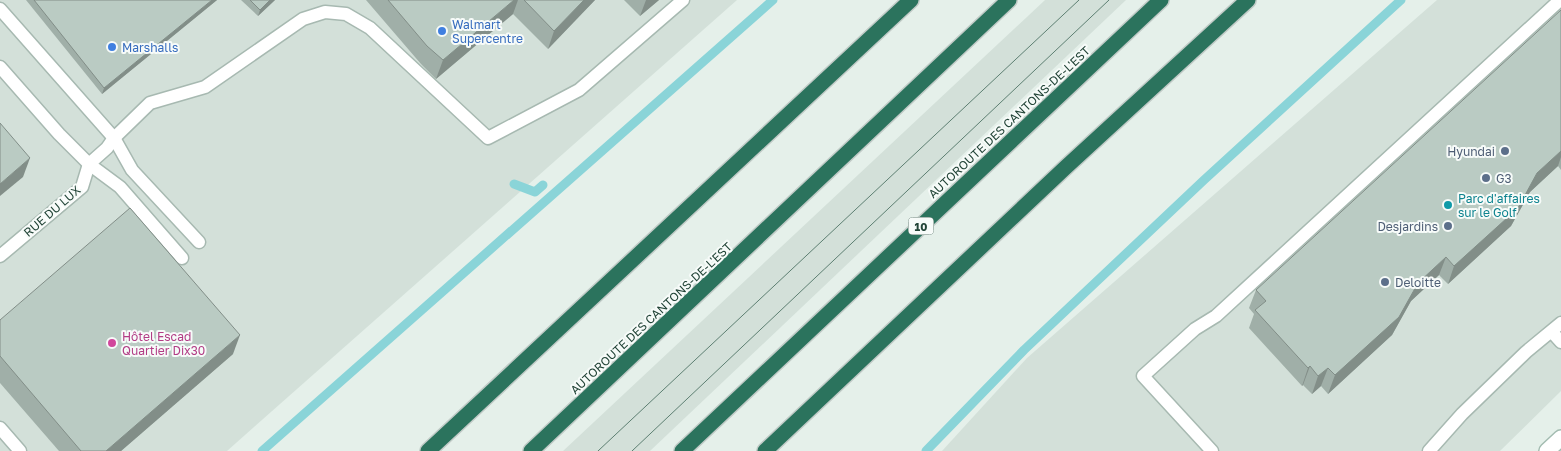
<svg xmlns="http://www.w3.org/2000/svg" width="1561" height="451" font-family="'Golos Text',sans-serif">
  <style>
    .built { fill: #d3e0d9 }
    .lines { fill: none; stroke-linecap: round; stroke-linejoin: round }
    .stream { stroke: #8ad4d8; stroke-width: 9 }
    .service-casing { stroke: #a7b9b1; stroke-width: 15 }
    .secondary-casing { stroke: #a3bcb1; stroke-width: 18 }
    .motorway-casing { stroke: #c1cbc7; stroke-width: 18 }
    .service { stroke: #fff; stroke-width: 12 }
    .secondary { stroke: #fff; stroke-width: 15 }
    .motorway { stroke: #2b735d; stroke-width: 15 }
    .tram { stroke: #5d7f72; stroke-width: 1 }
    .wall { fill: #a0afa8 }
    .shaded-wall { fill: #828e88 }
    .building { fill: #bacbc3; stroke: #828e88 }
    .shop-dot { fill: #3f7fe0; stroke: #f7fbf9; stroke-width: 2 }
    .service-dot { fill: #5c6f8a; stroke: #f7fbf9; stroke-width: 2 }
    .culture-dot { fill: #0f9aa8; stroke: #f7fbf9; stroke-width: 2 }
    .hotel-dot { fill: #d1479c; stroke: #f7fbf9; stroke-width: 2 }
    .labels { text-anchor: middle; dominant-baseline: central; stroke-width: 4; stroke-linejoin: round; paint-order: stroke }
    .shield { fill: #f7fbf9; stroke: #627b71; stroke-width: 1 }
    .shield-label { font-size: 11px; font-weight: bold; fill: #224437 }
    .shop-label { font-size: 12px; fill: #366cbe; stroke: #f7fbf9; text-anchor: start }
    .street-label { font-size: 12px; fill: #224437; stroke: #f7fbf9 }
    .service-label { font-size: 12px; fill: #4e5e75; stroke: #f7fbf9; text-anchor: end }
    .culture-label { font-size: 12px; fill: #0d838f; stroke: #f7fbf9; text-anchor: start }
    .hotel-label { font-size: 12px; fill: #b23c85; stroke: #f7fbf9; text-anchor: start }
  </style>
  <rect width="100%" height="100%" fill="#e5f0ea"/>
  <g class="built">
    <path d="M0,0H737L227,451H0Z"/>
    <path d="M1045,0H1126L650,451H563Z"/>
    <path d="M1437,0H1561V391L1500,451H942L1027,358Z"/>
  </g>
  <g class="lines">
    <g class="stream">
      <path d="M514,184L535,192L543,185"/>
      <path d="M262,451L773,0"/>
      <path d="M926,451L1024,350L1204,180L1401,0"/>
    </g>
    <defs>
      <g id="service">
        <path d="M0,9L114,138L132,170L199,242"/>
        <path d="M0,67L59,134L89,164L120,187L182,258"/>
        <path d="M0,256L82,187L89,164L107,148L114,138L150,103L205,87L303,19L325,12L346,14L370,28L488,138L579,90L683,0"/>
        <path d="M1552,332L1561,342"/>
        <path d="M0,428L20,451"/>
        <path d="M1212,451L1143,376L1195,329L1216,316L1560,0"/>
        <path d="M1429,451L1462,414L1526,352L1561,323"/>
      </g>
      <path id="secondary" d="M1547,451L1561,438"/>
      <g id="motorway">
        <path d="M428,451L911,0"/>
        <path d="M531,451L1009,0"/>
        <path d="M682,451L1161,0"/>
        <path d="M765,451L1066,167L1248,0"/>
      </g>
    </defs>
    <use href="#service" class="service-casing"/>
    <use href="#secondary" class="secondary-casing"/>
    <use href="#motorway" class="motorway-casing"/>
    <use href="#service" class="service"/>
    <use href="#secondary" class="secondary"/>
    <use href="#motorway" class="motorway"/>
    <g class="tram">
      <path d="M598,451L1079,0"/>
      <path d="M632,451L1109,0"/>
    </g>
  </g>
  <g class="wall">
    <path d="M26,0H217L102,94Z"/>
    <path d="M241,0H275L258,16Z"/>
    <path d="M366,0H595L548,49L513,14L436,79L421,64Z"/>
    <path d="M624,0H659L640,16Z"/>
    <path d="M1561,10V170L1558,166L1530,192L1511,226L1448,284L1439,275L1411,301L1392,335L1328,394L1321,386L1312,394L1303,385L1302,386L1249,328L1254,314L1249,308L1256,290Z"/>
    <path d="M0,320L233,354L121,451H59L0,383Z"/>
  </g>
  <g class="shaded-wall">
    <path d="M212,0H217L102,94L104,88Z"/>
    <path d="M270,0H275L258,16L260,10Z"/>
    <path d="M514,0H518L513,14L436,79L443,60Z"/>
    <path d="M584,0H595L548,49L554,31Z"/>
    <path d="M646,0H659L640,16Z"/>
    <path d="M1561,151V157L1558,166L1530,192L1511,226L1448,284L1454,266L1537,173Z"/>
    <path d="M30,158L23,177L0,196V184Z"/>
    <path d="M1446,257L1439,275L1411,301L1392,335L1328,394L1335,375L1418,283Z"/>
    <path d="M240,335L233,354L121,451H106Z"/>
    <path d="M1310,366L1303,385L1302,386L1308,368Z"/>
    <path d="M1328,368L1321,386L1312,394L1318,376Z"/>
  </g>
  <g class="building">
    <path d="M34,0H212L104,88Z"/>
    <path d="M250,0H270L260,10Z"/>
    <path d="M388,0H514L443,60L427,46Z"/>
    <path d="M524,0H584L554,31Z"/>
    <path d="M1561,10V151L1537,173L1518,208L1454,266L1446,257L1418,283L1399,317L1335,375L1328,368L1318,376L1310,366L1308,368L1255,310L1266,301L1256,290Z"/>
    <path d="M0,123L30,158L0,184Z"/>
    <path d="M130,208L240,335L106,451H81L0,356V320Z"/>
  </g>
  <g class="shop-dot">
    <circle cx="442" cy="31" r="5"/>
    <circle cx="112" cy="47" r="5"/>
  </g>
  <g class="service-dot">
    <circle cx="1505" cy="151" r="5"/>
    <circle cx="1486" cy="178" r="5"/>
    <circle cx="1448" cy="226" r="5"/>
    <circle cx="1385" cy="282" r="5"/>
  </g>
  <circle class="culture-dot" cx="1448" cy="205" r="5"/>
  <circle class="hotel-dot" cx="112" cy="343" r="5"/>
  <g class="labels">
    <rect class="shield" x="908.5" y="217.5" width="25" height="17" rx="4"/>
    <g class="shield-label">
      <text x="921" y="226">10</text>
    </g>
    <g class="shop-label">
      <text x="452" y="24">Walmart<tspan x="452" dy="14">Supercentre</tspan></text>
      <text x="122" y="47">Marshalls</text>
    </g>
    <g class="street-label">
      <text transform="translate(1009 122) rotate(-43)">AUTOROUTE DES CANTONS-DE-L'EST</text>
      <text transform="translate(52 211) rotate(-41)">RUE DU LUX</text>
      <text transform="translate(651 318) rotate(-43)">AUTOROUTE DES CANTONS-DE-L'EST</text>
    </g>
    <g class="service-label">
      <text x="1495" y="151">Hyundai</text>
      <text x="1496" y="178" text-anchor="start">G3</text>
      <text x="1438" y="226">Desjardins</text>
      <text x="1395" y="282" text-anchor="start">Deloitte</text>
    </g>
    <g class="culture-label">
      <text x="1458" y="198">Parc d'affaires<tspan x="1458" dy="14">sur le Golf</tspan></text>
    </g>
    <g class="hotel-label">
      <text x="122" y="336">Hôtel Escad<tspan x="122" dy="14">Quartier Dix30</tspan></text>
    </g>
  </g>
</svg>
